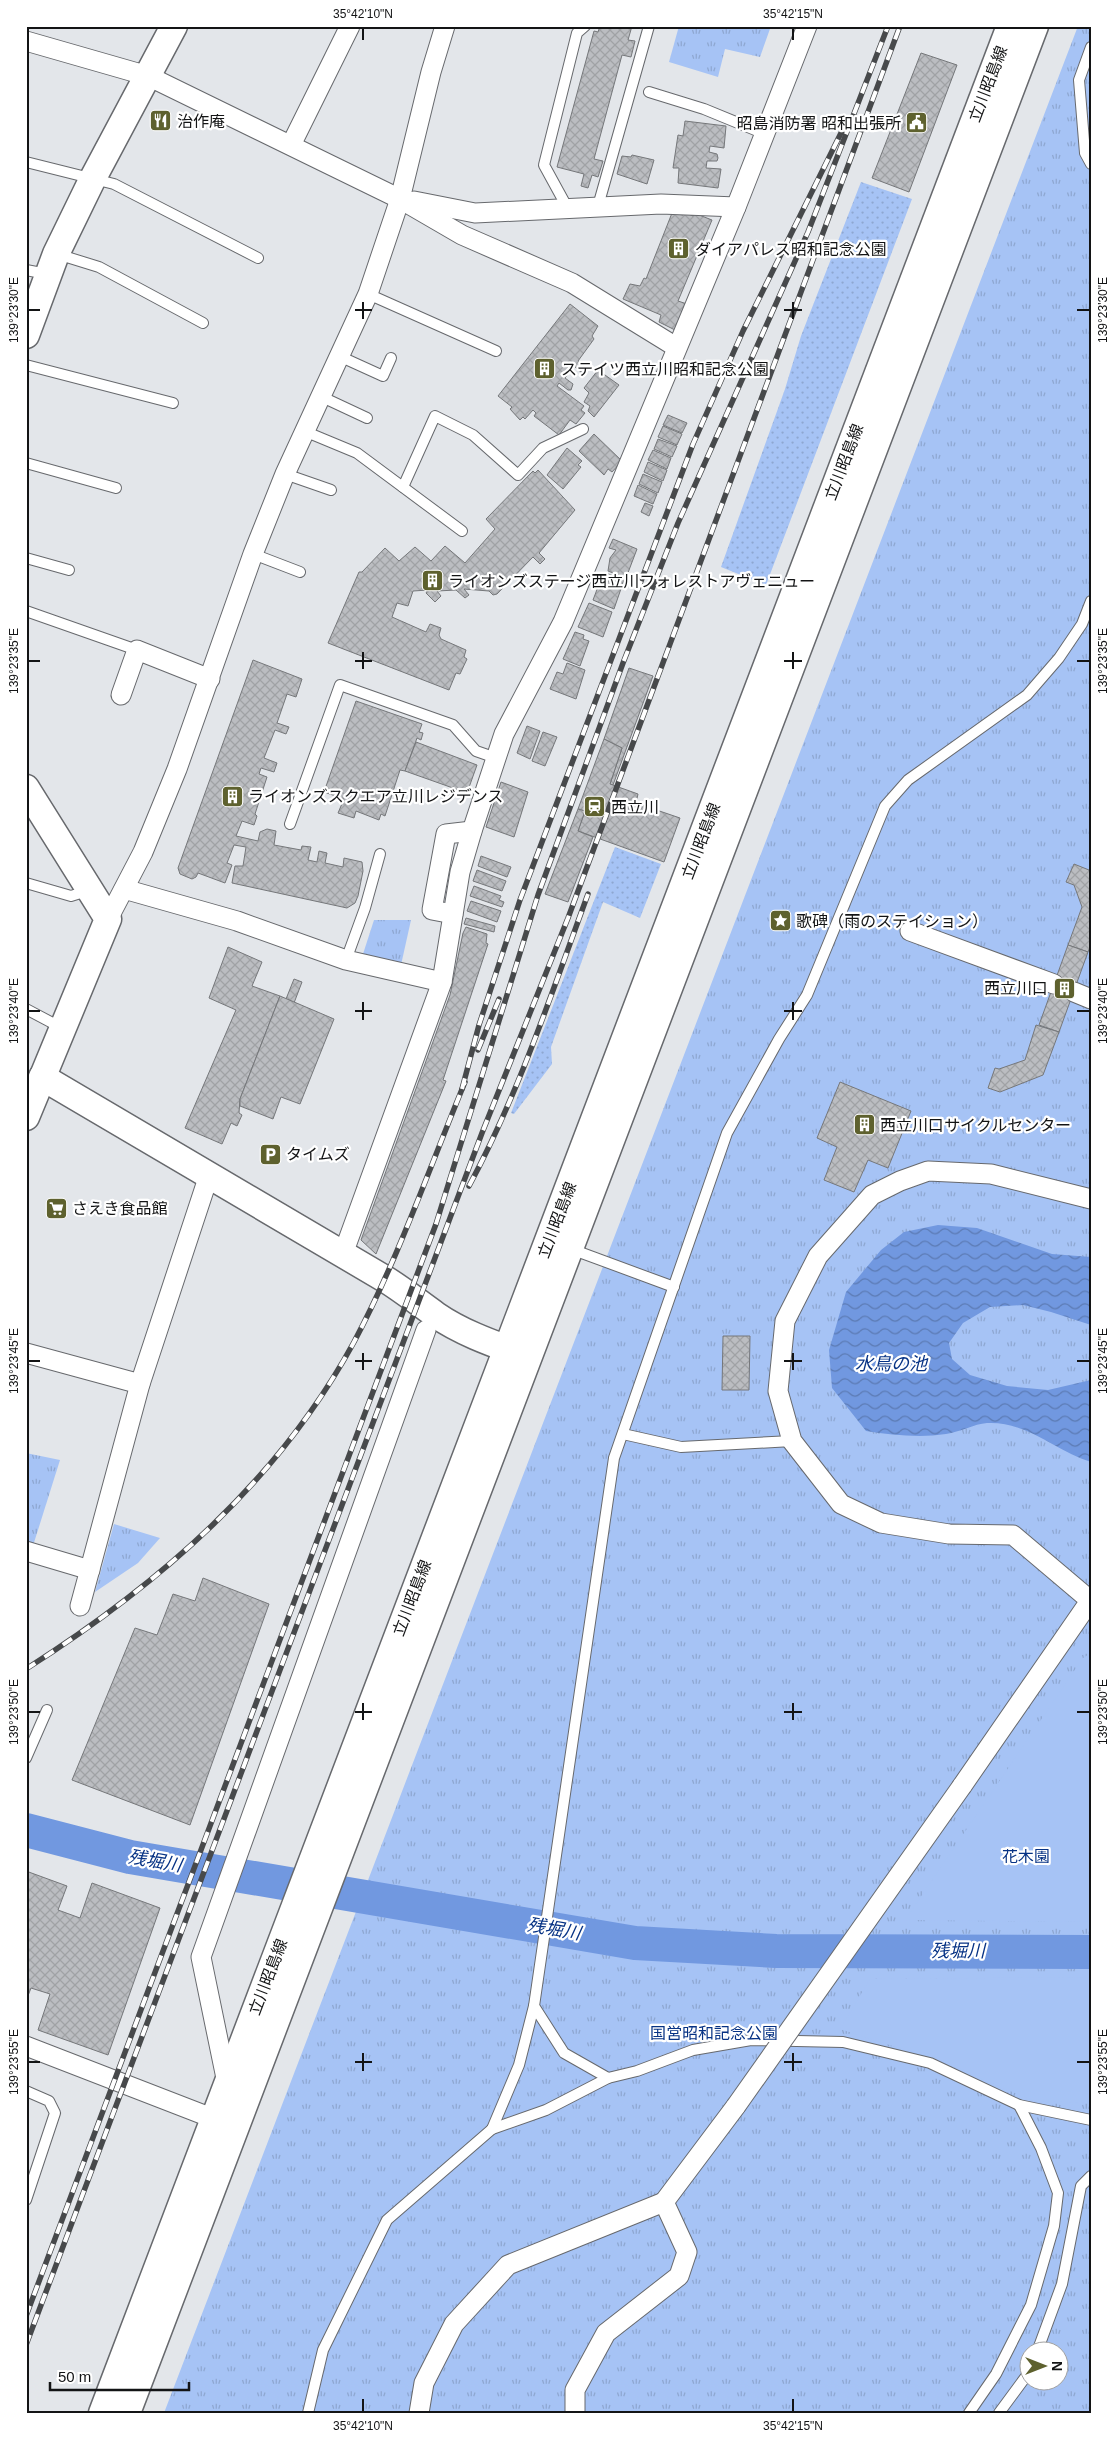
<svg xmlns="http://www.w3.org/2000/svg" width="1117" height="2439" font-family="Helvetica,'Noto Sans JP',sans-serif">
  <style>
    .grass { fill: url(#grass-dots) }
    .park { fill: url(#park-tufts); fill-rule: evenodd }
    .garden { fill: #a6c3f5 }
    .water { fill: url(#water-waves) }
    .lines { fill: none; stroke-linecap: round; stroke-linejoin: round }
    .river { stroke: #7198e0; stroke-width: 34 }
    .building { fill: url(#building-cross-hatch); stroke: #75777a }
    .lane-casing { stroke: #67696d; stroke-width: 12 }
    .street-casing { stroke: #67696d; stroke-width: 21 }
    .secondary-casing { stroke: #67696d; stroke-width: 29 }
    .lane { stroke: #fff; stroke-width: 10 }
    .street { stroke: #fff; stroke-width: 19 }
    .secondary { stroke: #fff; stroke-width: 26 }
    .rail-casing { stroke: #47494b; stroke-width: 5.5 }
    .rail { stroke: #fff; stroke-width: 4; stroke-dasharray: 11; stroke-linecap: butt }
    .street-bridge-casing { stroke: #67696d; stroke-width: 21; stroke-linecap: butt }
    .street-bridge { stroke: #fff; stroke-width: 19 }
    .ticks { fill: none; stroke: #131415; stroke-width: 2 }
    .labels { text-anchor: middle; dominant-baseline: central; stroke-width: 4.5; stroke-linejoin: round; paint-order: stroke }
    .street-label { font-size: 16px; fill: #131415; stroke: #fff }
    .poi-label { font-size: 16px; fill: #131415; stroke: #fff; text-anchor: start }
    .park-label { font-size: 16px; fill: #063284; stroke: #fff }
    .water-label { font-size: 18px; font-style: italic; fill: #073385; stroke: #fff }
    .neatline { fill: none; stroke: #131415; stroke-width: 2 }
    .ticks-label { font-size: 12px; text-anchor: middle; fill: #131415 }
  </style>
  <defs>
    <pattern id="grass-dots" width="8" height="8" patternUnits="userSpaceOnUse" patternTransform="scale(1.25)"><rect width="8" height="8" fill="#a6c3f5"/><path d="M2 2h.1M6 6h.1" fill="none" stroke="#8ea7d1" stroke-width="1.8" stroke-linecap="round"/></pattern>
    <pattern id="park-tufts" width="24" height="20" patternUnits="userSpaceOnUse" patternTransform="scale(1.25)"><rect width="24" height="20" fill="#a6c3f5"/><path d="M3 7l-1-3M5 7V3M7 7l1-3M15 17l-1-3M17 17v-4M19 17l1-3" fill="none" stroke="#8ea7d1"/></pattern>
    <pattern id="water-waves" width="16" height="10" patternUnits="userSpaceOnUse" patternTransform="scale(1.25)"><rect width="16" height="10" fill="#7198e0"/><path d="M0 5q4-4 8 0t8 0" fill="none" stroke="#5c7bb4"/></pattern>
    <pattern id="building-cross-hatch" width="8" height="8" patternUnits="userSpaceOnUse" patternTransform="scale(1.25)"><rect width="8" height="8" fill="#bbbdc1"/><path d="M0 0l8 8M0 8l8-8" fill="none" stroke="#a0a2a5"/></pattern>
  </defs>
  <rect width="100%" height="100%" fill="#e3e6ea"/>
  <g class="grass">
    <path d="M861,182L912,199L766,585L721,567L785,389L801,336Z"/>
    <path d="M615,847L661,864L640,918L603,902L551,1047L552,1064L514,1114L511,1113Z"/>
  </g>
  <g class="park">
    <path d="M679,26H771L760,57L725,49L718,77L669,62Z"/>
    <path d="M1078,26H1091V2413H164ZM1030,2352H1060V2382H1030Z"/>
    <path d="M374,920H411L401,965L363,954Z"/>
    <path d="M26,1453L60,1460L32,1549L26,1547Z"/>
    <path d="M114,1524L160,1538L138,1563L95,1592Z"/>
  </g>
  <g class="garden">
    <path d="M1091,1653V1922L905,1920L1083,1658Z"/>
    <path d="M1091,1977V2103L1034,2101L939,2061L840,2029L870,1979Z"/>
  </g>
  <path class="water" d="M938,1225L977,1228L1052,1254L1091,1257V1325L1051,1312L1023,1305L990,1307L963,1323L949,1343L952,1359L970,1375L1007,1386L1048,1390L1091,1380V1462C1055,1451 1027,1421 987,1423C974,1424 960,1432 946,1434C920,1438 892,1435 866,1431L832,1388L829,1350L846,1292L881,1250L904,1232Z"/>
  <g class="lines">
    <path class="river" d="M26,1830L130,1857L635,1943L776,1951L1091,1952"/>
  </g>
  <g class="building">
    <path d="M600,26H632L628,40L635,41L631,57L622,55L594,159L603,161L598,177L592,175L588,188L581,186L584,174L557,167L594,31L598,32Z"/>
    <path d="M921,53L957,65L909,192L872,178Z"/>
    <path d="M685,121L726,126L724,148L710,146L709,152L717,154L718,158L717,161H707L706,168L721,169L718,188L678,183L679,168H673L678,135L683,136Z"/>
    <path d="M632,155L654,160L647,184L617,174L622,156L631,157Z"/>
    <path d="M684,212L693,216L694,213L712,220L678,301L690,305L679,332L659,322L661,315L623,299L630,284L640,286L644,278L646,279L672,213L683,215Z"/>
    <path d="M570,304L598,326L592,336L594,339L578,361L586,367L585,372L582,373L574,366L565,378L573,384L571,390H568L559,383L557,386L584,406L581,410L585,413L576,424L570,420L559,435L534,416L536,413L533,410L525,419L523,417L520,420L510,409L512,407L498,396Z"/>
    <path d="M598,370L619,385L594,417L588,411L590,406L584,402L589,393L584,388Z"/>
    <path d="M668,415L687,423L682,433L663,425Z"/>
    <path d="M663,426L682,434L677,445L658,437Z"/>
    <path d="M594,434L622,461L612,472L608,469L604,475L579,451Z"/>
    <path d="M658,439L677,446L672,457L654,449Z"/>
    <path d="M567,448L582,461L578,465L581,467L563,489L547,475Z"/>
    <path d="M653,450L671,458L667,469L648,460Z"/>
    <path d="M648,462L667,470L663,481L644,472Z"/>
    <path d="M538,470L575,510L539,553L545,559L540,564L533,557L497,594L493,595L489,591L464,589L469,595L465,598L456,590L437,591L441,596L435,602L426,593L428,590L413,591L408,606L397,603L392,617L426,632L430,624L441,628L439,635L441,639L466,650L464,657L467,659L460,674L456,673L449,690L328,643L359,572H362L385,548L399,561L415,547L431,561L445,546L465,563L495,529L486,519L533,471L535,473Z"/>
    <path d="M643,474L662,482L658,493L639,484Z"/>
    <path d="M638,485L657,494L653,504L634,496Z"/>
    <path d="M645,503L653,506L649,516L641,512Z"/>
    <path d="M613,539L637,549L626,578L608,571L610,558L616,550L609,548Z"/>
    <path d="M606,573L624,580L614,609L593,600L601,579L603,580Z"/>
    <path d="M589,603L612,612L603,637L578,627Z"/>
    <path d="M575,632L584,635L583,639L589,641L580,666L563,659Z"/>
    <path d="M253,660L302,679L296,697L287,694L277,723L289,727L286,734L275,730L264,758L277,763L274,772L261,768L259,774L267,777L255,814L257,816L254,825L242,821L236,836L258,841L260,832L267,829L276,831L274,845L301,850L302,846L311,847L308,860L317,862L319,851L327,853L325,863L343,867L344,858L362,862L363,871L358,896L355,903L347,908L232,883L235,866H243L246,847L234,845L227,863L232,865L225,883L198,873L196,877L192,879L180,874L178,868Z"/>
    <path d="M567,663L585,670L576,699L550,689L557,672L563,674Z"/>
    <path d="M629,668L653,676L613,785L610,784L622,748L604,739Z"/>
    <path d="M356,701L422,724L419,732L423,733L421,740L417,738L405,771L400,770L385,816L381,814L379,820L356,811L354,818L338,813L344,799L324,792Z"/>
    <path d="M527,726L540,731L530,759L517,753Z"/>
    <path d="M543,732L557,737L545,766L532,761Z"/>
    <path d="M604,739L622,748L610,784L638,794L636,803L680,818L664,862L578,831L585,811L578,809Z"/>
    <path d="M416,742L477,765L467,793L405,771Z"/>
    <path d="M501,782L528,792L514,837L486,827Z"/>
    <path d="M578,809L585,811L578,831L593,837L568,902L545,894Z"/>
    <path d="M481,856L511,867L507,877L478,866Z"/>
    <path d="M1074,864L1089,870L1091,875V945L1088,952L1068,945L1082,907L1074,885L1066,882Z"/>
    <path d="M477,870L506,881L502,891L473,881Z"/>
    <path d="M474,886L501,896L499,900L504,902L502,907L470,896Z"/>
    <path d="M471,901L501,911L497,922L467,911Z"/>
    <path d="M466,918L495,926L494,932L464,924Z"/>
    <path d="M466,927L487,934L486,943L488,944L443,1080L446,1081L376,1254L361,1240L450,995L463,933Z"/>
    <path d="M1068,945L1088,952L1059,1032L1039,1025Z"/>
    <path d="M228,947L262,962L252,986L280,996L240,1099L239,1113L242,1115L237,1126L231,1123L222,1144L185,1128L236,1010L209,998Z"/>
    <path d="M294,979L302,982L294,1003L286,999Z"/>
    <path d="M280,996L334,1019L300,1104L281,1097L273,1119L240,1106V1099Z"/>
    <path d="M1036,1025L1059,1032L1043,1075L1000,1092L988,1088L995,1068L999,1069L1025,1060Z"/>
    <path d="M840,1082L911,1111L888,1168L868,1160L854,1192L824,1180L837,1147L817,1138Z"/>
    <path d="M723,1336H750L749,1390H722Z"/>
    <path d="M203,1578L269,1604L190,1825L72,1780L135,1628L157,1635L173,1594L195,1601Z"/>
    <path d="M26,1871L67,1886L58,1910L80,1918L92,1883L160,1908L108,2055L38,2030L50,1994L31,1988L26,2001Z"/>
  </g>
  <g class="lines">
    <defs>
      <g id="lane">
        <path d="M1091,47L1079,80L1085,153L1091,164"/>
        <path d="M649,92L704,109L765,134"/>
        <path d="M26,162L114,184L258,258"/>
        <path d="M598,206L649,26"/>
        <path d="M567,207L544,165L577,33L585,26"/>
        <path d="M57,254L99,267L203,323"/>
        <path d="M26,270L47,274"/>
        <path d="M368,294L496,351"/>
        <path d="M339,356L383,376L391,358"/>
        <path d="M26,365L173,403"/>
        <path d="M320,396L367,418"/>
        <path d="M304,431L357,453L462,531"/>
        <path d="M26,463L116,488"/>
        <path d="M285,474L331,490"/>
        <path d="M403,487L435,416L473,435L518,475L543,448L583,429"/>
        <path d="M253,554L300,572"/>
        <path d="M26,558L69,570"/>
        <path d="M1091,601L1082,624L1059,658L1027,695L908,780L885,806L807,995L779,1039L727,1133L614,1458L534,2006L564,2053L608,2078L637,2071L693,2050L751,2040L843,2042L930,2063L1019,2105L1091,2120"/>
        <path d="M26,611L137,650"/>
        <path d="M290,824L340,685L453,725L476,751L496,758"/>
        <path d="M26,883L71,896L90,890"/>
        <path d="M346,960L365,908L380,854"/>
        <path d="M26,1009L62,1028"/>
        <path d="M571,1249L674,1287"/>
        <path d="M623,1434L681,1447L792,1441"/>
        <path d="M26,1758L47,1710"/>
        <path d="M26,2091L49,2101L55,2113L26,2200"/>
        <path d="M492,2129L519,2065L534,2006"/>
        <path d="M1037,2352L1062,2284L1081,2186L1091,2176"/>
        <path d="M308,2413L323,2350L387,2220L492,2129L546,2110L608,2078"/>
        <path d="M969,2413L996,2374L1031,2305L1054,2226L1058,2193L1041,2148L1019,2105"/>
        <path d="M999,2413L1030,2371"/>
      </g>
      <g id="street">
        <path d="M26,41L148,76L400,199L462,235L572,283L676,347"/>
        <path d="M291,145L350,26"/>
        <path d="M414,201L475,213L661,204L736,207"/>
        <path d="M121,695L137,650L210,679"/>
        <path d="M124,889L237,921L346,960L442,982"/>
        <path d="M453,914L432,910L446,834L472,831"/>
        <path d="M108,919L143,852L177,769L253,554L285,474L368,294L400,199L431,72L445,26"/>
        <path d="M910,931L1054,984"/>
        <path d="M1074,992L1091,999"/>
        <path d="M1091,1199L991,1174L928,1171L900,1181L872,1195L818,1256L785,1321L778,1391L792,1441L841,1504L881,1523L949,1534L1013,1535L1091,1601"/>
        <path d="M343,1254L442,982L460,872L472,831L504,734L563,622L736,207L807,26"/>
        <path d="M26,1353L140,1384"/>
        <path d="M26,1551L90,1570"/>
        <path d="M80,1606L140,1384L209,1175"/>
        <path d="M962,1786L1090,1601"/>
        <path d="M26,2046L225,2123"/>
        <path d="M227,2083L201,1957L426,1330"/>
        <path d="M419,2413L424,2383L454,2324L508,2265L664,2202"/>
        <path d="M575,2413V2390L606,2333L679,2276L687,2252L664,2202L736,2106"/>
      </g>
      <g id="secondary">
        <path d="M26,335L56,254L92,180L174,26"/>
        <path d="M26,788L108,919L26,1117"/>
        <path d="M42,1077L385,1279C403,1290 419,1303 436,1315C462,1333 494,1344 524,1355"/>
        <path d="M102,2413L1010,26"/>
        <path d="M127,2413L1035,26"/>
      </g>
    </defs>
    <use href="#lane" class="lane-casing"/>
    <use href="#street" class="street-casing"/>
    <use href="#secondary" class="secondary-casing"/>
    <use href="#lane" class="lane"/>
    <use href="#street" class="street"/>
    <use href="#secondary" class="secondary"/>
    <defs>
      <g id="rail">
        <path d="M478,1050L499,999"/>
        <path d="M462,1089L479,1025L520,900L693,444L743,331L844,127"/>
        <path d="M469,1186C519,1093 552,992 588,894"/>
        <path d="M26,1669C158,1585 278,1482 354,1342C398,1259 429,1169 465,1082"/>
        <path d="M26,2316L436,1224L538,895L623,663L678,523L808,232L888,26"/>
        <path d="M26,2345L482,1133L568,918L900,26"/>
      </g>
    </defs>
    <use href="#rail" class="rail-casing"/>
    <use href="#rail" class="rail"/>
    <defs>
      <path id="street-bridge" d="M736,2106L962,1786"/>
    </defs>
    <use href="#street-bridge" class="street-bridge-casing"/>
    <use href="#street-bridge" class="street-bridge"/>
  </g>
  <path class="ticks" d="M363,28V40M793,28V40M363,302V319M793,302V319M28,310H40M355,310H372M784,310H802M1077,310H1090M363,652V669M793,652V669M28,661H40M355,661H372M784,661H802M1077,661H1090M363,1002V1020M793,1002V1020M28,1011H40M355,1011H372M784,1011H802M1077,1011H1090M363,1353V1370M793,1353V1370M28,1361H40M355,1361H372M784,1361H802M1077,1361H1090M363,1703V1720M793,1703V1720M28,1712H40M355,1712H372M784,1712H802M1077,1712H1090M363,2053V2071M793,2053V2071M28,2062H40M355,2062H372M784,2062H802M1077,2062H1090M363,2399V2412M793,2399V2412"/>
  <defs>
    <symbol id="restaurant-square" viewBox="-11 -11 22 22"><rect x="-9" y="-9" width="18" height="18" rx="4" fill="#5e612e" stroke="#fff"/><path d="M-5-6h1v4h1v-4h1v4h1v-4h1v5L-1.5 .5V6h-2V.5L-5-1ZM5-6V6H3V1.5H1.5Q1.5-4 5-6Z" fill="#fff"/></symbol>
    <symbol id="civic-square" viewBox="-11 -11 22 22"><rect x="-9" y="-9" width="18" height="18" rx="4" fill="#5e612e" stroke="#fff"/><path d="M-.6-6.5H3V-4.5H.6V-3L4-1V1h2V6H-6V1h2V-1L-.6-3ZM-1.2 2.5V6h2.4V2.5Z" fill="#fff"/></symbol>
    <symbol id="building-square" viewBox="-11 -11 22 22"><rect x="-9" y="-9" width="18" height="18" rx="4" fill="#5e612e" stroke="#fff"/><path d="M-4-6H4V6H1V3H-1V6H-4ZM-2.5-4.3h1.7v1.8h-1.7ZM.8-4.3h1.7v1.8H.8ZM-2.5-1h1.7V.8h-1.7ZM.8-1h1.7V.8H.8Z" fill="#fff"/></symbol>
    <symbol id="station-square" viewBox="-11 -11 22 22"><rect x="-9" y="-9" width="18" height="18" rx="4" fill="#5e612e" stroke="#fff"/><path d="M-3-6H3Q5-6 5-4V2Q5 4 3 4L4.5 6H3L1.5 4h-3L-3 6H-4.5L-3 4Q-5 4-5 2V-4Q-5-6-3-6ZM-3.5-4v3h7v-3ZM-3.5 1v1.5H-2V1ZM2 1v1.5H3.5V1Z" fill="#fff"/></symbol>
    <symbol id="sight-square" viewBox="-11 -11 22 22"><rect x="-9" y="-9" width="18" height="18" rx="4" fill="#5e612e" stroke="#fff"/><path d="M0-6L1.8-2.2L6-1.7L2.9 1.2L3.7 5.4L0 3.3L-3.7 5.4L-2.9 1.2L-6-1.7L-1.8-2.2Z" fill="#fff"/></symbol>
    <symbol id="parking-square" viewBox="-11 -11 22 22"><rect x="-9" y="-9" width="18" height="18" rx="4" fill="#5e612e" stroke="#fff"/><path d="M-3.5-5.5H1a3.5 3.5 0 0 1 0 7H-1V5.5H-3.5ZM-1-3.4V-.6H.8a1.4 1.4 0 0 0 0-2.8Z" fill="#fff"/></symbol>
    <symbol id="supermarket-square" viewBox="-11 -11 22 22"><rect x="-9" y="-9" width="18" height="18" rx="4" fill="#5e612e" stroke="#fff"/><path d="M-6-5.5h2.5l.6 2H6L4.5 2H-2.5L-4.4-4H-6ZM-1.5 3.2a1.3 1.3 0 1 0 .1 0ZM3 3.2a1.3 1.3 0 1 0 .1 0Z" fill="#fff"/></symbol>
  </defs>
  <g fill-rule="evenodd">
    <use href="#restaurant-square" x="148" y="108" width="25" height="25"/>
    <use href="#civic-square" x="904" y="110" width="25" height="25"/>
    <use href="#building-square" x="666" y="236" width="25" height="25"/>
    <use href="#building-square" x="532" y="356" width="25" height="25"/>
    <use href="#building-square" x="420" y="568" width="25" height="25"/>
    <use href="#building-square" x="220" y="784" width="25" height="25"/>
    <use href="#station-square" x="582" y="794" width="25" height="25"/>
    <use href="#sight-square" x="768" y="908" width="25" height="25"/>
    <use href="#building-square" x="1052" y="976" width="25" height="25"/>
    <use href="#building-square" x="852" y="1112" width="25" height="25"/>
    <use href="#parking-square" x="258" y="1142" width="25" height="25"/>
    <use href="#supermarket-square" x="44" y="1196" width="25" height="25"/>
  </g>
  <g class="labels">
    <g class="street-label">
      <text transform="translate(988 84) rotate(-69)">立川昭島線</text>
      <text transform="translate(844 462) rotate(-69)">立川昭島線</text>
      <text transform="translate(701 841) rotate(-69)">立川昭島線</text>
      <text transform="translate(557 1220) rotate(-69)">立川昭島線</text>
      <text transform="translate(412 1598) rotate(-69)">立川昭島線</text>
      <text transform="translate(268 1977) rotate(-69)">立川昭島線</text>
    </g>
    <g class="poi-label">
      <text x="177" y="121">治作庵</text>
      <text x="901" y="123" text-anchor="end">昭島消防署 昭和出張所</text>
      <text x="695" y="249">ダイアパレス昭和記念公園</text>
      <text x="561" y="369">ステイツ西立川昭和記念公園</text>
      <text x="448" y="581">ライオンズステージ西立川フォレストアヴェニュー</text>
      <text x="248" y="796">ライオンズスクエア立川レジデンス</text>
      <text x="611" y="807">西立川</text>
      <text x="796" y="921">歌碑（雨のステイション）</text>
      <text x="1048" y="988" text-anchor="end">西立川口</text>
      <text x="880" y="1125">西立川口サイクルセンター</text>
      <text x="286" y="1154">タイムズ</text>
      <text x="72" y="1208">さえき食品館</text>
    </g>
    <g class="park-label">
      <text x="1026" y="1856">花木園</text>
      <text x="714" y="2033">国営昭和記念公園</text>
    </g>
    <g class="water-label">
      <text x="891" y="1364">水鳥の池</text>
      <text transform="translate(155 1861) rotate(10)">残堀川</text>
      <text transform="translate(554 1929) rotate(10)">残堀川</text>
      <text x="958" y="1951">残堀川</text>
    </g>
  </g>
  <rect width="1117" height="2439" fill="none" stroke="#ffffff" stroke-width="55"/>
  <g transform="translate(1044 2366) rotate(90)"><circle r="24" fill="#ffffff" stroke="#a1a1a1"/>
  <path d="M0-4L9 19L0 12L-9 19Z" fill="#5e612e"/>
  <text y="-8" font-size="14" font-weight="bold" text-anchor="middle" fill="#131415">N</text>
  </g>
  <path d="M50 2382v8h139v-8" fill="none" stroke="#131415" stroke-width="2.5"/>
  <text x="58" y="2382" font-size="15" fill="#131415" stroke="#ffffff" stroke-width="4" paint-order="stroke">50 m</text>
  <rect x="28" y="28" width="1062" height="2384" class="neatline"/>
  <g class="ticks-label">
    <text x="363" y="18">35°42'10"N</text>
    <text x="793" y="18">35°42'15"N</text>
    <text transform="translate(1103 310) rotate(-90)" y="4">139°23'30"E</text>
    <text transform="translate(14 310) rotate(-90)" y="4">139°23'30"E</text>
    <text transform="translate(1103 661) rotate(-90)" y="4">139°23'35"E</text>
    <text transform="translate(14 661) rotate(-90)" y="4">139°23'35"E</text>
    <text transform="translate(1103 1011) rotate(-90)" y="4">139°23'40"E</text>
    <text transform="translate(14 1011) rotate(-90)" y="4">139°23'40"E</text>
    <text transform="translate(1103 1361) rotate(-90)" y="4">139°23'45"E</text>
    <text transform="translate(14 1361) rotate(-90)" y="4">139°23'45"E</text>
    <text transform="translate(1103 1712) rotate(-90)" y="4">139°23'50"E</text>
    <text transform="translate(14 1712) rotate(-90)" y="4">139°23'50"E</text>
    <text transform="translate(1103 2062) rotate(-90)" y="4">139°23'55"E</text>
    <text transform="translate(14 2062) rotate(-90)" y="4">139°23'55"E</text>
    <text x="363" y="2430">35°42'10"N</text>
    <text x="793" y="2430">35°42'15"N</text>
  </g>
</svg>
